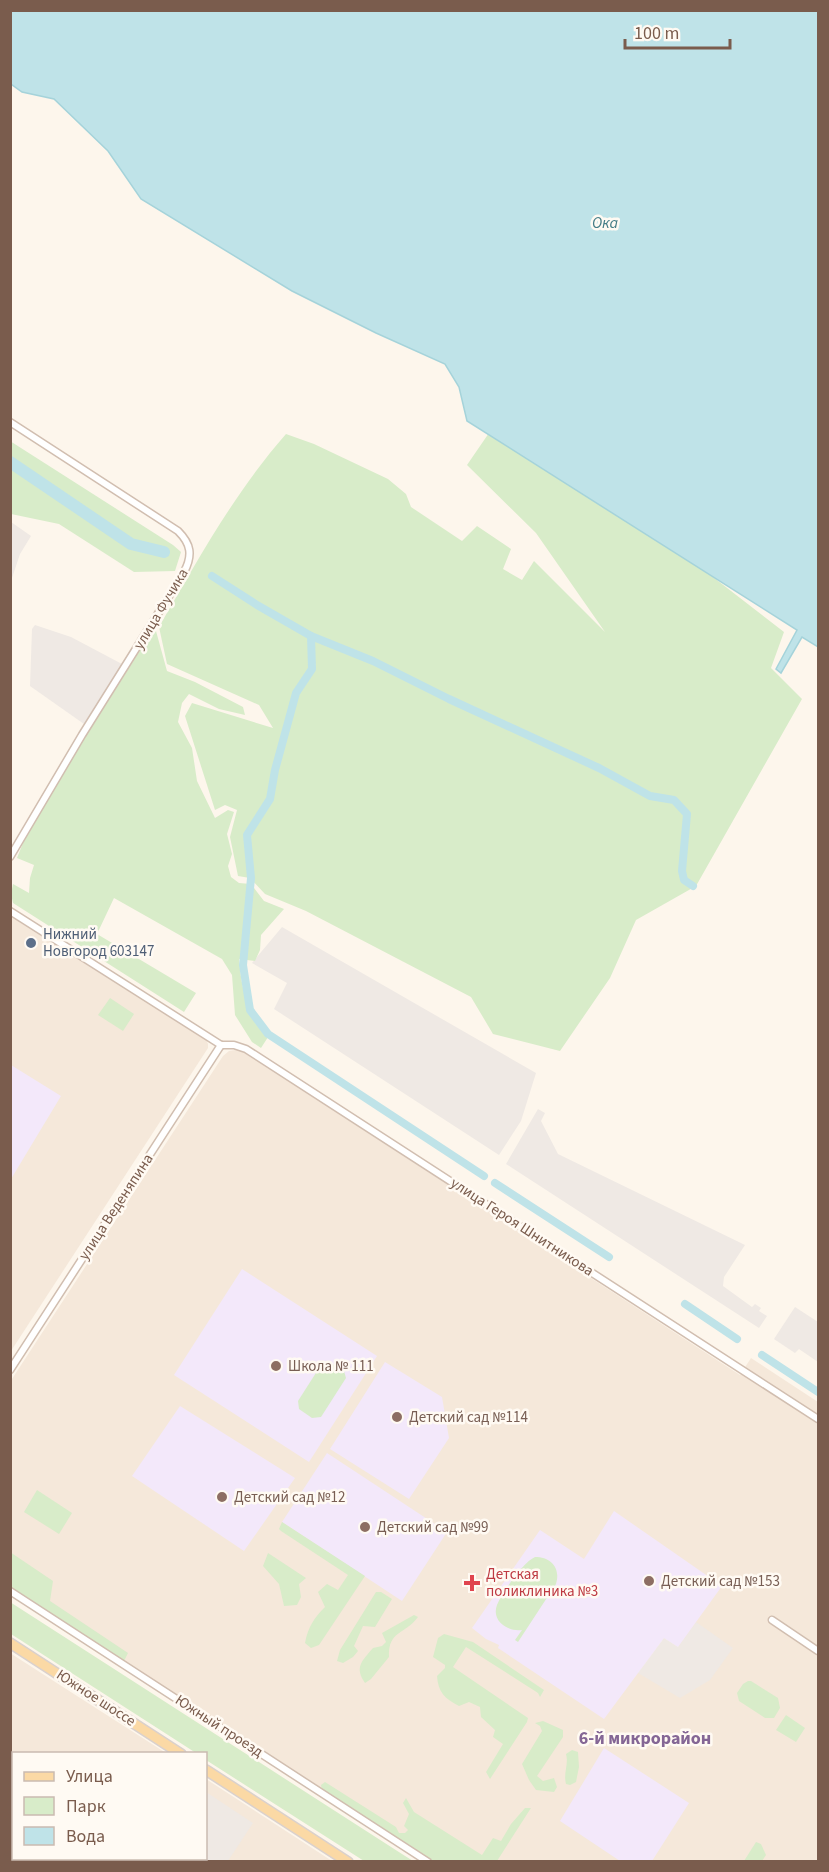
<svg xmlns="http://www.w3.org/2000/svg" width="829" height="1872" font-family="'Source Sans 3',sans-serif">
  <style>
    .residential { fill: #f5e8da; fill-rule: evenodd }
    .industrial { fill: #efe9e4 }
    .education { fill: #f3e8fa }
    .green { fill: #d8ecc9 }
    .water { fill: #bfe3e8; stroke: #a5d3da; stroke-width: 1.5 }
    .lines { fill: none; stroke-linecap: round; stroke-linejoin: round }
    .canal { stroke: #bfe3e8; stroke-width: 8 }
    .river { stroke: #bfe3e8; stroke-width: 12 }
    .street-casing { stroke: #d1beb0; stroke-width: 9 }
    .primary-casing { stroke: #dad1cd; stroke-width: 12 }
    .street { stroke: #fff; stroke-width: 6 }
    .primary { stroke: #fbd9a5; stroke-width: 9 }
    .service-dot { fill: #5c6f8a; stroke: #fffaf3; stroke-width: 2 }
    .education-dot { fill: #8d6e63; stroke: #fffaf3; stroke-width: 2 }
    .health-dot { fill: #e0444e; stroke: #fffaf3; stroke-width: 2 }
    .labels { text-anchor: middle; dominant-baseline: central; stroke-width: 5; stroke-linejoin: round; paint-order: stroke }
    .street-label { font-size: 15px; fill: #7a5c4d; stroke: #fffaf3 }
    .service-label { font-size: 15px; fill: #4e5e75; stroke: #fffaf3; text-anchor: start }
    .education-label { font-size: 15px; fill: #785e54; stroke: #fffaf3; text-anchor: start }
    .health-label { font-size: 15px; fill: #be3a42; stroke: #fffaf3; text-anchor: start }
    .water-label { font-size: 16px; font-style: italic; fill: #437c86; stroke: #fffaf3 }
    .quarter-label { font-size: 18px; font-weight: bold; fill: #846695; stroke: #fffaf3 }
  </style>
  <rect width="100%" height="100%" fill="#fdf6ec"/>
  <g class="residential">
    <path d="M11,915L206,1039L208,1044V1048L11,1351Z"/>
    <path d="M235,1050L242,1051L740,1375L751,1358L818,1402V1861H426L11,1589L10,1382L223,1056L229,1051ZM664,1638L678,1647L639,1673V1672Z"/>
    <path d="M10,1653L166,1753L14,1754V1858H206V1779L332,1861H11Z"/>
  </g>
  <g class="industrial">
    <path d="M11,522L31,536L20,554L11,581Z"/>
    <path d="M35,625L71,637L122,664L84,724L30,686L32,629Z"/>
    <path d="M282,927L536,1073L521,1121L499,1155L274,1009L287,983L252,963Z"/>
    <path d="M538,1109L545,1113L541,1121L558,1154L745,1245L724,1277L723,1286L752,1307L755,1304L761,1308L759,1311L767,1316L759,1328L506,1164Z"/>
    <path d="M795,1307L818,1322V1362L799,1349L795,1353L774,1339Z"/>
    <path d="M696,1622L733,1648L710,1680L680,1698L638,1673L664,1638L678,1647Z"/>
    <path d="M206,1792L253,1823L228,1861H195L190,1859L206,1858Z"/>
  </g>
  <g class="education">
    <path d="M11,1065L61,1096L11,1179Z"/>
    <path d="M242,1269L377,1356L309,1462L174,1375Z"/>
    <path d="M385,1362L442,1397L449,1438L409,1499L330,1449Z"/>
    <path d="M180,1406L295,1478L244,1551L132,1476Z"/>
    <path d="M327,1453L447,1532L402,1601L282,1522Z"/>
    <path d="M614,1511L722,1586L678,1647L664,1638L604,1719L498,1648L499,1645L486,1639L472,1628L540,1530L584,1559Z"/>
    <path d="M604,1748L689,1803L652,1861H620L560,1821Z"/>
    <path d="M69,1859L161,1858L165,1861H69Z"/>
  </g>
  <g class="green">
    <path d="M502,414L784,632L771,668L802,699L696,886L636,920L610,978L560,1051L493,1034L471,997L306,911L265,894L250,878L238,876L230,837L237,810L225,805L215,810L185,716L192,703L273,728L259,705L167,664L159,627C197,561 235,492 286,434L314,444L388,479L406,494L411,507L462,541L477,526L511,549L503,569L522,580L534,561L605,632L536,533L467,465Z"/>
    <path d="M10,441L173,545L181,552L175,571L134,572L59,524L11,514Z"/>
    <path d="M156,631L167,671L195,682L243,707L245,715L219,709L189,694L182,703L178,722L192,748L197,781L215,818L228,810L234,812L227,834L232,854L228,866L231,877L239,883L251,884L264,901L284,909L261,935L260,950L255,961L239,959C242,992 246,1010 270,1034L261,1048L252,1042L235,1015L232,975L222,959L114,898L97,934L196,993L184,1012L13,903L11,894L13,884L29,893L30,878L34,865L17,858L31,823L151,633Z"/>
    <path d="M110,998L134,1014L123,1031L98,1015Z"/>
    <path d="M329,1362L344,1371L346,1378L321,1417L312,1418L299,1409L298,1401L321,1365Z"/>
    <path d="M37,1490L72,1513L59,1534L24,1512Z"/>
    <path d="M282,1522L365,1576L319,1645L311,1648L305,1643C308,1627 314,1618 325,1607L318,1592L327,1584L338,1590L348,1575L281,1531L279,1529Z"/>
    <path d="M10,1552L53,1581L50,1601L128,1653L123,1663L11,1589Z"/>
    <path d="M268,1553L306,1578L299,1584L301,1597L297,1605L284,1606L279,1584L263,1566Z"/>
    <path d="M535,1557C551,1557 561,1568 556,1584L518,1642L515,1640L522,1630C508,1632 491,1621 497,1605C502,1593 523,1562 535,1557Z"/>
    <path d="M376,1592H381L392,1599L375,1627L363,1626L354,1646L358,1651L353,1657L343,1663L337,1661L340,1650Z"/>
    <path d="M10,1602L402,1854L413,1861H364L206,1760V1754L196,1753L11,1634Z"/>
    <path d="M414,1615L418,1617C405,1635 388,1630 389,1657L371,1679L365,1683C354,1667 362,1661 373,1648L382,1646L386,1642L382,1633Z"/>
    <path d="M444,1634L473,1642L544,1690L540,1697L538,1693L466,1647L453,1667L528,1718L527,1722L490,1779L486,1772L503,1744L493,1737L495,1730L481,1717L480,1707L469,1702L459,1706C445,1699 438,1692 437,1676L445,1668V1665L433,1657L438,1638Z"/>
    <path d="M748,1681H751L778,1698L780,1708L774,1718H765L739,1701L737,1693L743,1684Z"/>
    <path d="M786,1715L805,1728L796,1742L776,1730Z"/>
    <path d="M543,1721L563,1730V1737L537,1776L543,1781L554,1778L557,1787L554,1792L536,1790L529,1780L522,1764L542,1731L540,1726L535,1723Z"/>
    <path d="M572,1750L578,1752L579,1767L576,1782L570,1785L566,1784C563,1773 569,1764 566,1754Z"/>
    <path d="M325,1782L396,1827L399,1833H405L408,1830L404,1826L409,1814L403,1803L406,1798L414,1812L482,1855L493,1838L501,1841L511,1824L525,1808H531L497,1861H426L322,1790L321,1785Z"/>
    <path d="M756,1842L761,1844L766,1855L762,1861H744Z"/>
  </g>
  <path class="water" d="M10,11H818V647L802,637L781,673L776,669L797,630L467,421L459,387L445,364L376,333L292,291L141,199L108,151L54,99L22,92L11,84Z"/>
  <g class="lines">
    <g class="canal">
      <path d="M212,576L257,605L311,636L312,669L296,693L275,770L270,799L247,835L251,878L243,965L250,1010L268,1034L484,1176"/>
      <path d="M311,636L373,661L449,699L599,768L650,796L674,800L687,814L682,871L684,880L693,886"/>
      <path d="M495,1183L609,1257"/>
      <path d="M685,1304L737,1339"/>
      <path d="M762,1355L818,1392"/>
    </g>
    <path class="river" d="M10,462L131,544L164,552"/>
    <defs>
      <g id="street">
        <path d="M10,422L178,531C191,544 193,555 184,572L82,735L10,857"/>
        <path d="M10,911L221,1045"/>
        <path d="M221,1045H234L246,1049L818,1419"/>
        <path d="M10,1370L221,1045"/>
        <path d="M10,1591L428,1862"/>
        <path d="M772,1620L818,1651"/>
      </g>
      <g id="primary">
        <path d="M10,1643L181,1754"/>
        <path d="M206,1770L348,1862"/>
      </g>
    </defs>
    <use href="#street" class="street-casing"/>
    <use href="#primary" class="primary-casing"/>
    <use href="#street" class="street"/>
    <use href="#primary" class="primary"/>
  </g>
  <circle class="service-dot" cx="31" cy="943" r="6"/>
  <g class="education-dot">
    <circle cx="276" cy="1366" r="6"/>
    <circle cx="397" cy="1417" r="6"/>
    <circle cx="222" cy="1497" r="6"/>
    <circle cx="365" cy="1527" r="6"/>
    <circle cx="649" cy="1581" r="6"/>
  </g>
  <path class="health-dot" d="M469 1574h6v6h6v6h-6v6h-6v-6h-6v-6h6z"/>
  <g class="labels">
    <g class="street-label">
      <text transform="translate(161 609) rotate(-59)">улица Фучика</text>
      <text transform="translate(116 1207) rotate(-57)">улица Веденяпина</text>
      <text transform="translate(522 1227) rotate(33)">улица Героя Шнитникова</text>
      <text transform="translate(96 1698) rotate(33)">Южное шоссе</text>
      <text transform="translate(219 1726) rotate(33)">Южный проезд</text>
    </g>
    <g class="service-label">
      <text x="43" y="934">Нижний<tspan x="43" dy="17">Новгород 603147</tspan></text>
    </g>
    <g class="education-label">
      <text x="288" y="1366">Школа № 111</text>
      <text x="409" y="1417">Детский сад №114</text>
      <text x="234" y="1497">Детский сад №12</text>
      <text x="377" y="1527">Детский сад №99</text>
      <text x="661" y="1581">Детский сад №153</text>
    </g>
    <g class="health-label">
      <text x="486" y="1574">Детская<tspan x="486" dy="17">поликлиника №3</tspan></text>
    </g>
    <g class="water-label">
      <text x="605" y="223">Ока</text>
    </g>
    <g class="quarter-label">
      <text x="645" y="1738">6-й микрорайон</text>
    </g>
  </g>
  <rect width="829" height="1872" fill="none" stroke="#7a5c4d" stroke-width="24"/>
  <rect x="12" y="1752" width="195" height="108" fill="#fffaf3" stroke="#cabbb1" stroke-width="1.5"/>
  <rect x="24" y="1772" width="30" height="9" fill="#fbd9a5" stroke="#cabbb1" stroke-width="1.5"/>
  <text x="66" y="1782" font-size="18" fill="#7a5c4d">Улица</text>
  <rect x="24" y="1797" width="30" height="18" fill="#d8ecc9" stroke="#cabbb1" stroke-width="1.5"/>
  <text x="66" y="1812" font-size="18" fill="#7a5c4d">Парк</text>
  <rect x="24" y="1827" width="30" height="18" fill="#bfe3e8" stroke="#cabbb1" stroke-width="1.5"/>
  <text x="66" y="1842" font-size="18" fill="#7a5c4d">Вода</text>
  <path d="M625 39v9h105v-9" fill="none" stroke="#7a5c4d" stroke-width="3"/>
  <text x="634" y="39" font-size="18" fill="#7a5c4d" stroke="#fffaf3" stroke-width="4.5" paint-order="stroke">100 m</text>
</svg>
